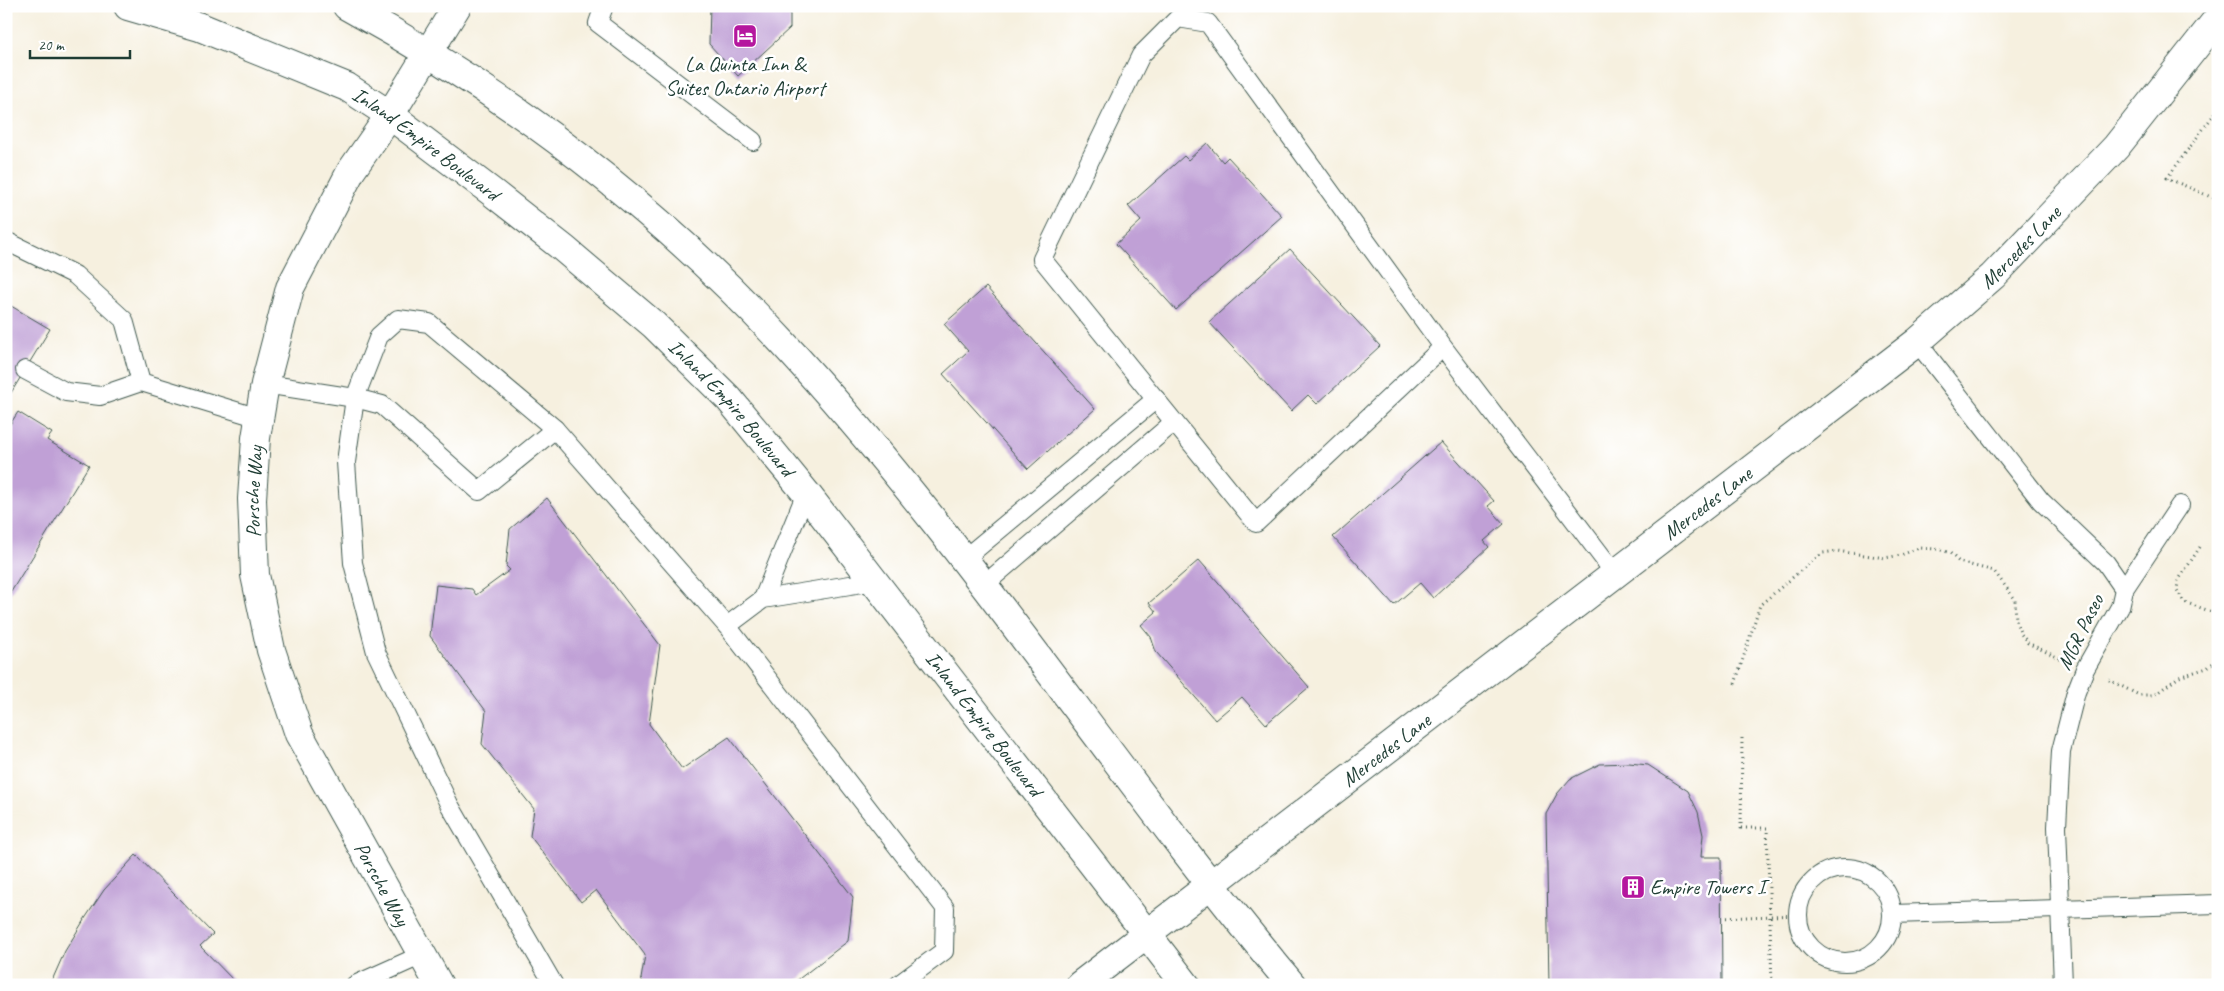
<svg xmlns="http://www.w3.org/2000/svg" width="2224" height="991" font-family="Caveat,sans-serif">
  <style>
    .building { fill: #c0a0d6 }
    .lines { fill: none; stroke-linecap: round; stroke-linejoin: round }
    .lane-casing { stroke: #3f584e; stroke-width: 20 }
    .street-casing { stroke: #3f584e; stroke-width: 30 }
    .secondary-casing { stroke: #3f584e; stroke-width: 30 }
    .path { stroke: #3f584e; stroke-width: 3; stroke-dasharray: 1 4; stroke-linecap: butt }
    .lane { stroke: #fff; stroke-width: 18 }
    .street { stroke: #fff; stroke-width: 28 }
    .secondary { stroke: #fff; stroke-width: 28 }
    .labels { text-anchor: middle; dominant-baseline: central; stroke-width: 5; stroke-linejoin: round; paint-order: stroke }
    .poi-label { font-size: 21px; fill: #1f3d34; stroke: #fff }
    .street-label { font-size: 21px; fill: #1f3d34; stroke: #fff }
  </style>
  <rect width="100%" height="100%" fill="#fff"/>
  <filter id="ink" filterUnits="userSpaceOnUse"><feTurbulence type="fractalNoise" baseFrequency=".02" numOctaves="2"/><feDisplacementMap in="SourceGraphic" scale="10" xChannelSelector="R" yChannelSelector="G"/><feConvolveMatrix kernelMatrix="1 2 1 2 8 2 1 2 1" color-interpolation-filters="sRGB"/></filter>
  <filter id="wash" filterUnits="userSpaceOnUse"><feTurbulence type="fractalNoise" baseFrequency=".0096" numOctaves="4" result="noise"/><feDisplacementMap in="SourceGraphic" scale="20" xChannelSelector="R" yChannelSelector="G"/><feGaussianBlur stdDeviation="1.12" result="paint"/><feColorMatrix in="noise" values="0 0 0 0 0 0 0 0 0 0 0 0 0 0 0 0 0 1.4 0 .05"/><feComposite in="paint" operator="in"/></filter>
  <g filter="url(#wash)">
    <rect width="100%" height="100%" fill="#f6f0df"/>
    <g id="blocks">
      <g class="building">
        <path d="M710,6H790V28L738,76L709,44Z"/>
        <path d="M1207,143L1223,162L1228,157L1282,216L1176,310L1116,244L1141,221L1128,206L1184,156L1188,160Z"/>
        <path d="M1290,249L1380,346L1317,404L1308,395L1291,411L1209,322Z"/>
        <path d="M986,287L1095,409L1028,469L943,374L968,351L944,324Z"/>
        <path d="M6,303L50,329L6,401Z"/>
        <path d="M18,412L52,433L47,440L89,465L6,600V424L9,426Z"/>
        <path d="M1441,442L1494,501L1488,506L1504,524L1484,541L1489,547L1433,598L1420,583L1394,605L1333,537Z"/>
        <path d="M547,498L660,645L649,724L682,769L729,737L853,897L848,941L791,985H645L641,979L645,955L596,890L581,902L530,836L534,809L482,744L486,711L430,636L436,585L472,589L476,595L510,570L506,566L510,529Z"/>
        <path d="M1199,560L1309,687L1266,724L1242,697L1215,720L1156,652L1151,637L1141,625L1156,612L1149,603Z"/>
        <path d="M1629,763L1648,765L1688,791L1698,812L1703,835L1701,857H1721L1722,985H1549L1546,814L1557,794L1570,779L1600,764Z"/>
        <path d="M136,855L213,934L200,946L238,985H50L65,951L84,920L104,890Z"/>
      </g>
    </g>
  </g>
  <g filter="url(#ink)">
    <use href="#blocks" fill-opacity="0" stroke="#3f584e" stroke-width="1"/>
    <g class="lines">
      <defs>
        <g id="lane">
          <path d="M604,6L598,23L753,141"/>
          <path d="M6,241L75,275L124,320L141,382L259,418"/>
          <path d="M1917,342L2041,501L2106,563L2124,589L2120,607L2085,669L2076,692L2061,751L2057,827L2063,985"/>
          <path d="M1443,347L1256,523L1042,259L1141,55L1178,18L1208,23L1443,347L1455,363L1616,575"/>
          <path d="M25,370L66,392L100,396L141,382"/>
          <path d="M265,384L355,398L382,405L479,491L555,429"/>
          <path d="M964,559L1156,399"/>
          <path d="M984,585L1174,422"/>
          <path d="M2124,589L2180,505"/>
          <path d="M763,599L806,493"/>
          <path d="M727,626L763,599L875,581"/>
          <circle cx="1845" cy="915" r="47"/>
          <path d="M1892,914L2218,904"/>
          <path d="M355,985L422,955"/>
          <path d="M554,985L449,804L376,652L353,563L346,462L355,398L379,336L398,319L429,323L555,429L727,626L945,908L944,951L898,985"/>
        </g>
        <g id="street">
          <path id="s1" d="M439,985L299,734L271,650L255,575L252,499L256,438L265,384L290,288L351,171L390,115L457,6"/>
          <path id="s2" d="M1080,985L1917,342L1993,276L2116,147L2218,18"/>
        </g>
        <g id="secondary">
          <path id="s3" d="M128,6L200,27L347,87L390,115L493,193L563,248L654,325L729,399L806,493L1186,985"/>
          <path d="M347,6C508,94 657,207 782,342C968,543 1116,775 1292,985"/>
        </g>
      </defs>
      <use href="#lane" class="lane-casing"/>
      <use href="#street" class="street-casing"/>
      <use href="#secondary" class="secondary-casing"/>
      <g class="path">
        <path d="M2218,109L2167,178L2218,200"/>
        <path d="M2200,547L2178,581L2177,590L2184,602L2218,614"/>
        <path d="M2109,680L2139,695H2154L2179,677L2207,668L2218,659"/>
        <path d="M1735,684L1760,605L1811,562L1823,553L1837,551L1885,558L1901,555L1919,548L1938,549L1950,553L1959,562L1994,571L2015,599L2016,622L2021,634L2028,643L2061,659"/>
        <path d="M1742,738L1741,828H1767L1772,985"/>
        <path d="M1721,918L1797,915"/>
      </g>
      <use href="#lane" class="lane"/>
      <use href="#street" class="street"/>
      <use href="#secondary" class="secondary"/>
    </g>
  </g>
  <defs>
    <symbol id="hotel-square" viewBox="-11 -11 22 22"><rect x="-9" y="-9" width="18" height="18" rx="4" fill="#b5179e" stroke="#fff"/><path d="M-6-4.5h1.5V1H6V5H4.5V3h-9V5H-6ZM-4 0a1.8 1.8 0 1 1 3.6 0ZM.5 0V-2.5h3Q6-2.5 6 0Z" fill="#fff"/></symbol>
    <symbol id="building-square" viewBox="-11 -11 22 22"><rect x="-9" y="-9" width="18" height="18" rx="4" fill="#b5179e" stroke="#fff"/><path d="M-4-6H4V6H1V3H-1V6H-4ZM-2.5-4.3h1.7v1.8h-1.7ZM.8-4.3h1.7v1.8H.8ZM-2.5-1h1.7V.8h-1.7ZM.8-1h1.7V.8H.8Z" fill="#fff"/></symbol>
  </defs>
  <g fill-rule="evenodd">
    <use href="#hotel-square" x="731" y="22" width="28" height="28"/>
    <use href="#building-square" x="1619" y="873" width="28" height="28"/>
  </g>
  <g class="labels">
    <g class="poi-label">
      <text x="745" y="64">La Quinta Inn &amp;<tspan x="745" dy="24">Suites Ontario Airport</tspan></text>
      <text x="1650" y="887" text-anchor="start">Empire Towers I</text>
    </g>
    <g class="street-label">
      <text stroke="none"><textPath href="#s3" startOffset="331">Inland Empire Boulevard</textPath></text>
      <text stroke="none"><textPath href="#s2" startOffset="1196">Mercedes Lane</textPath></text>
      <text stroke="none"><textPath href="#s3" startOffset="736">Inland Empire Boulevard</textPath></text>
      <text stroke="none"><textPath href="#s1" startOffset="536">Porsche Way</textPath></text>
      <text stroke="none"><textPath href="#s2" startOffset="791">Mercedes Lane</textPath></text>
      <text transform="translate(2080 632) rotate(-64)">MGR Paseo</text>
      <text stroke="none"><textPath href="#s3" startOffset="1141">Inland Empire Boulevard</textPath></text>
      <text stroke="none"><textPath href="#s2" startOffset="386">Mercedes Lane</textPath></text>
      <text transform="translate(382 884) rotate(61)">Porsche Way</text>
    </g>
  </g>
  <rect width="2224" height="991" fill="none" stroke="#fff" stroke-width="25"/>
  <path d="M30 50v8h100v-8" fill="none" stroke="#1f3d34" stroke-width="2.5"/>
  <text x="38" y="50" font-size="15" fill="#1f3d34" stroke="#ffffff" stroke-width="4" paint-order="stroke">20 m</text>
</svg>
